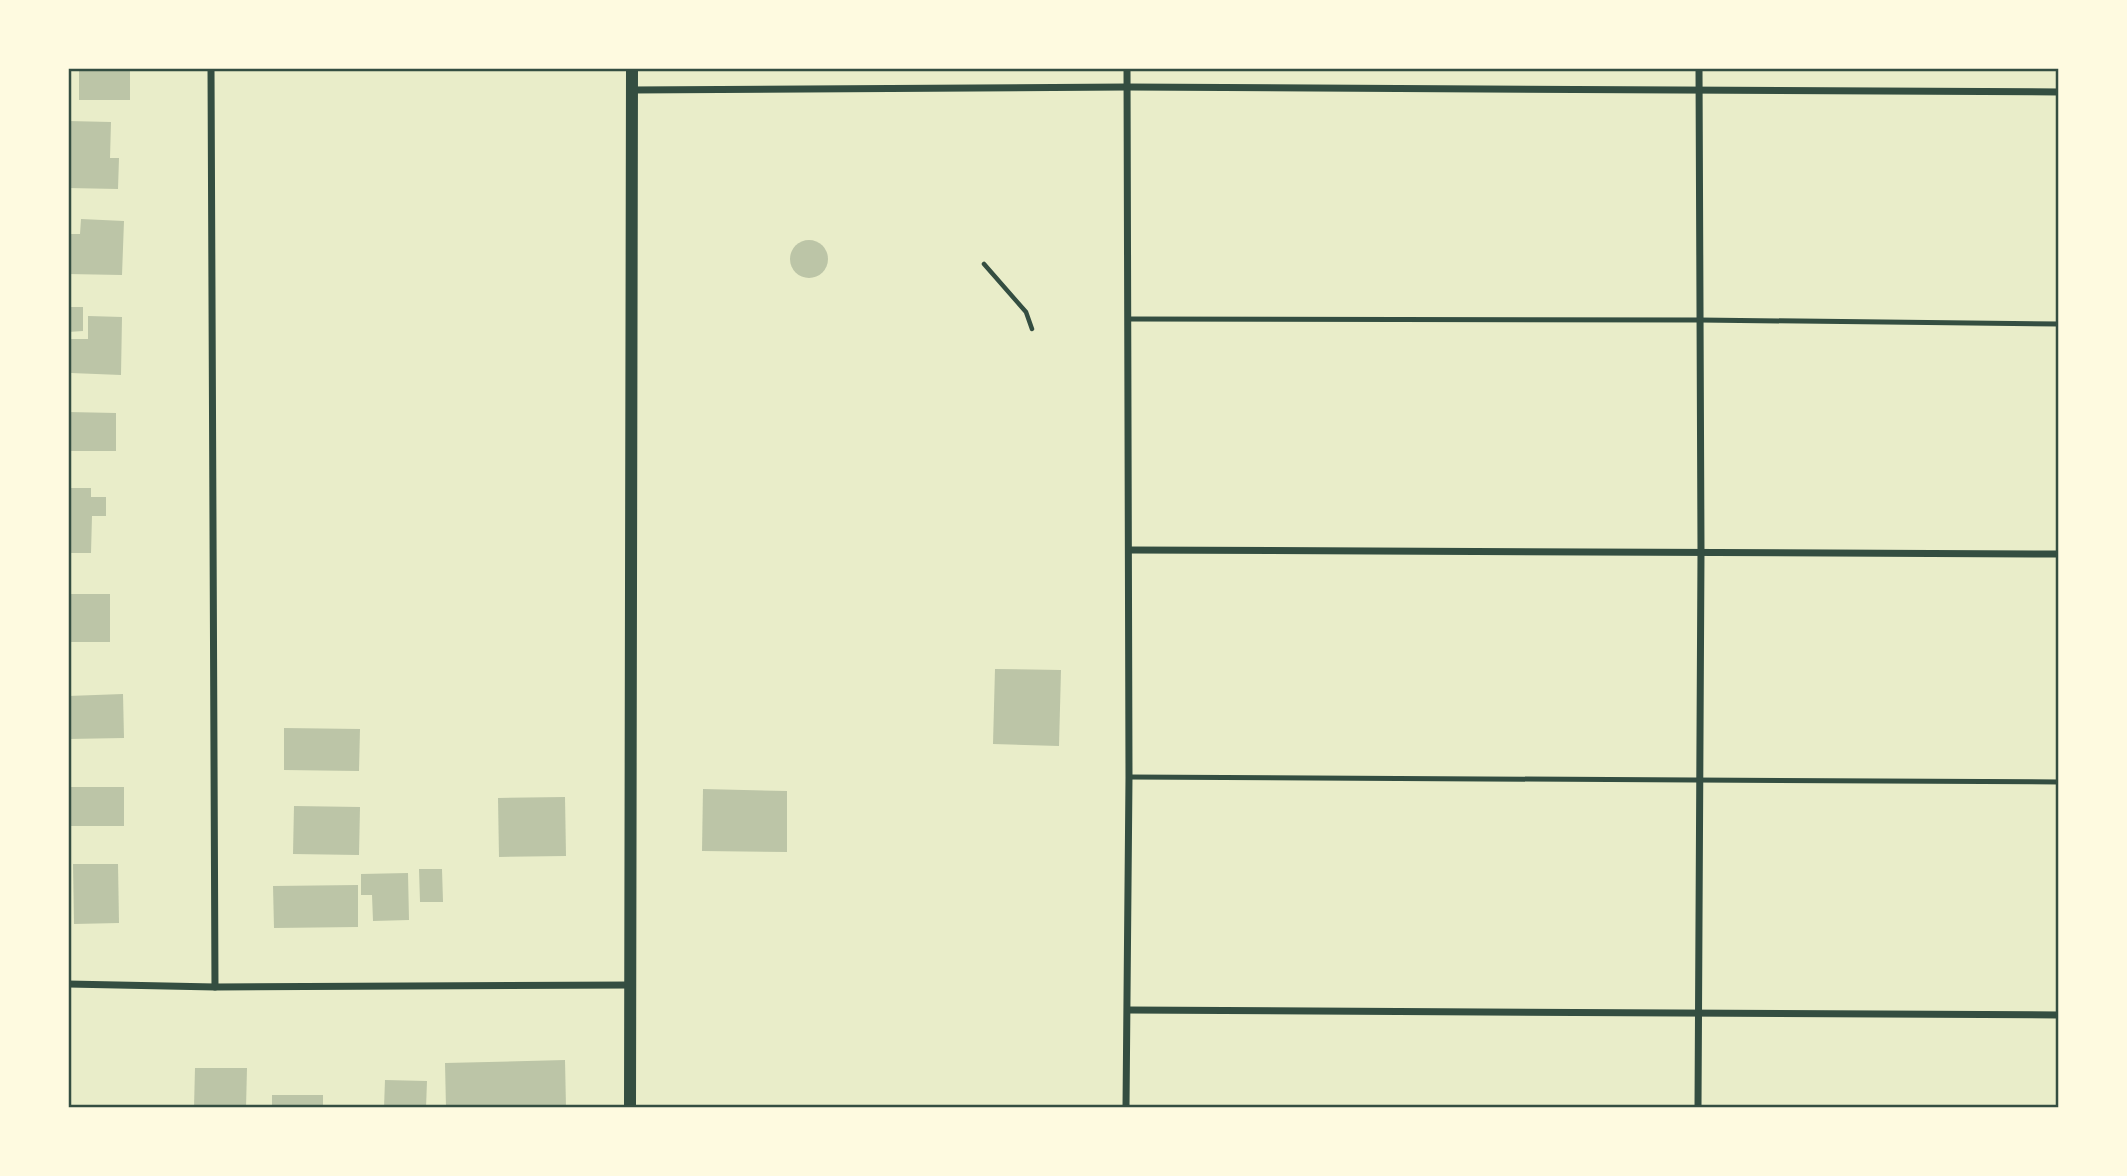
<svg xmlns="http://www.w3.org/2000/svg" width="2127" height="1176" font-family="Commissioner,sans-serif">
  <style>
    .building { fill: #bcc5a7 }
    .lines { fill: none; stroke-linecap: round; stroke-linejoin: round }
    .path { stroke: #344e41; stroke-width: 4.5 }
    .service { stroke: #344e41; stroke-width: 5 }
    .minor { stroke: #344e41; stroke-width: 7 }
    .tertiary { stroke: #344e41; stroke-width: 12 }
    .neatline { fill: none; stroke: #344e41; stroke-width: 2.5 }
  </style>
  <rect width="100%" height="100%" fill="#e9edc9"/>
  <g class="building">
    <rect x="79" y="68" width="51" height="32"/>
    <path d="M68,121L111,122L110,158H119L118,189L68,188Z"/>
    <path d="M81,219L124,221L122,275L68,274V234H80Z"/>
    <circle cx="809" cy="259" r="19"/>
    <path d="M68,307H83V331L68,332Z"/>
    <path d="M88,316L122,317L121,375L71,373V339H88Z"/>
    <path d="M68,412L116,413V451H68Z"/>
    <path d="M71,488H91V497H106V516H92L91,553H68V495H71Z"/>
    <rect x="68" y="594" width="42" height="48"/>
    <path d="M995,669L1061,670L1059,746L993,744Z"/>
    <path d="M123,694L124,738L68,739V696Z"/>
    <path d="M284,728L360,729L359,771L284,770Z"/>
    <rect x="68" y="787" width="56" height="39"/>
    <path d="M703,789L787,791V852L702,851Z"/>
    <path d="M565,797L566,856L499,857L498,798Z"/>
    <path d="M294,806L360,807L359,855L293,854Z"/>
    <path d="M73,864H118L119,923L74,924Z"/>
    <path d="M419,869H442L443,902H420Z"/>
    <path d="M408,873L409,920L373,921L372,895H361V874Z"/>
    <path d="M358,885V927L274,928L273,886Z"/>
    <path d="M565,1060L566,1108H446L445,1063Z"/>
    <path d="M195,1068H247L246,1108H194Z"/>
    <path d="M385,1080L427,1081L426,1108H384Z"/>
    <rect x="272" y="1095" width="51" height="13"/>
  </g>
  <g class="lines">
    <path class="path" d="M984,264L1026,312L1032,329"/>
    <g class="service">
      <path d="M1129,319L1700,320L2059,324"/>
      <path d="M1129,777L2059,782"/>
    </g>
    <g class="minor">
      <path d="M211,68L215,987"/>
      <path d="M632,90L1127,87L2059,92"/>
      <path d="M1129,550L2059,554"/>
      <path d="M68,984L215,987L631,985"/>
      <path d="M1128,1010L2059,1015"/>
      <path d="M1126,1108L1129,777L1127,68"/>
      <path d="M1698,1108L1701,551L1699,68"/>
    </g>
    <path class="tertiary" d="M630,1108L632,68"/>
  </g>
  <rect width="2127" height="1176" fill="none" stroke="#fefae0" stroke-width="140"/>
  <rect x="70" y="70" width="1987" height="1036" class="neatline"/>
</svg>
